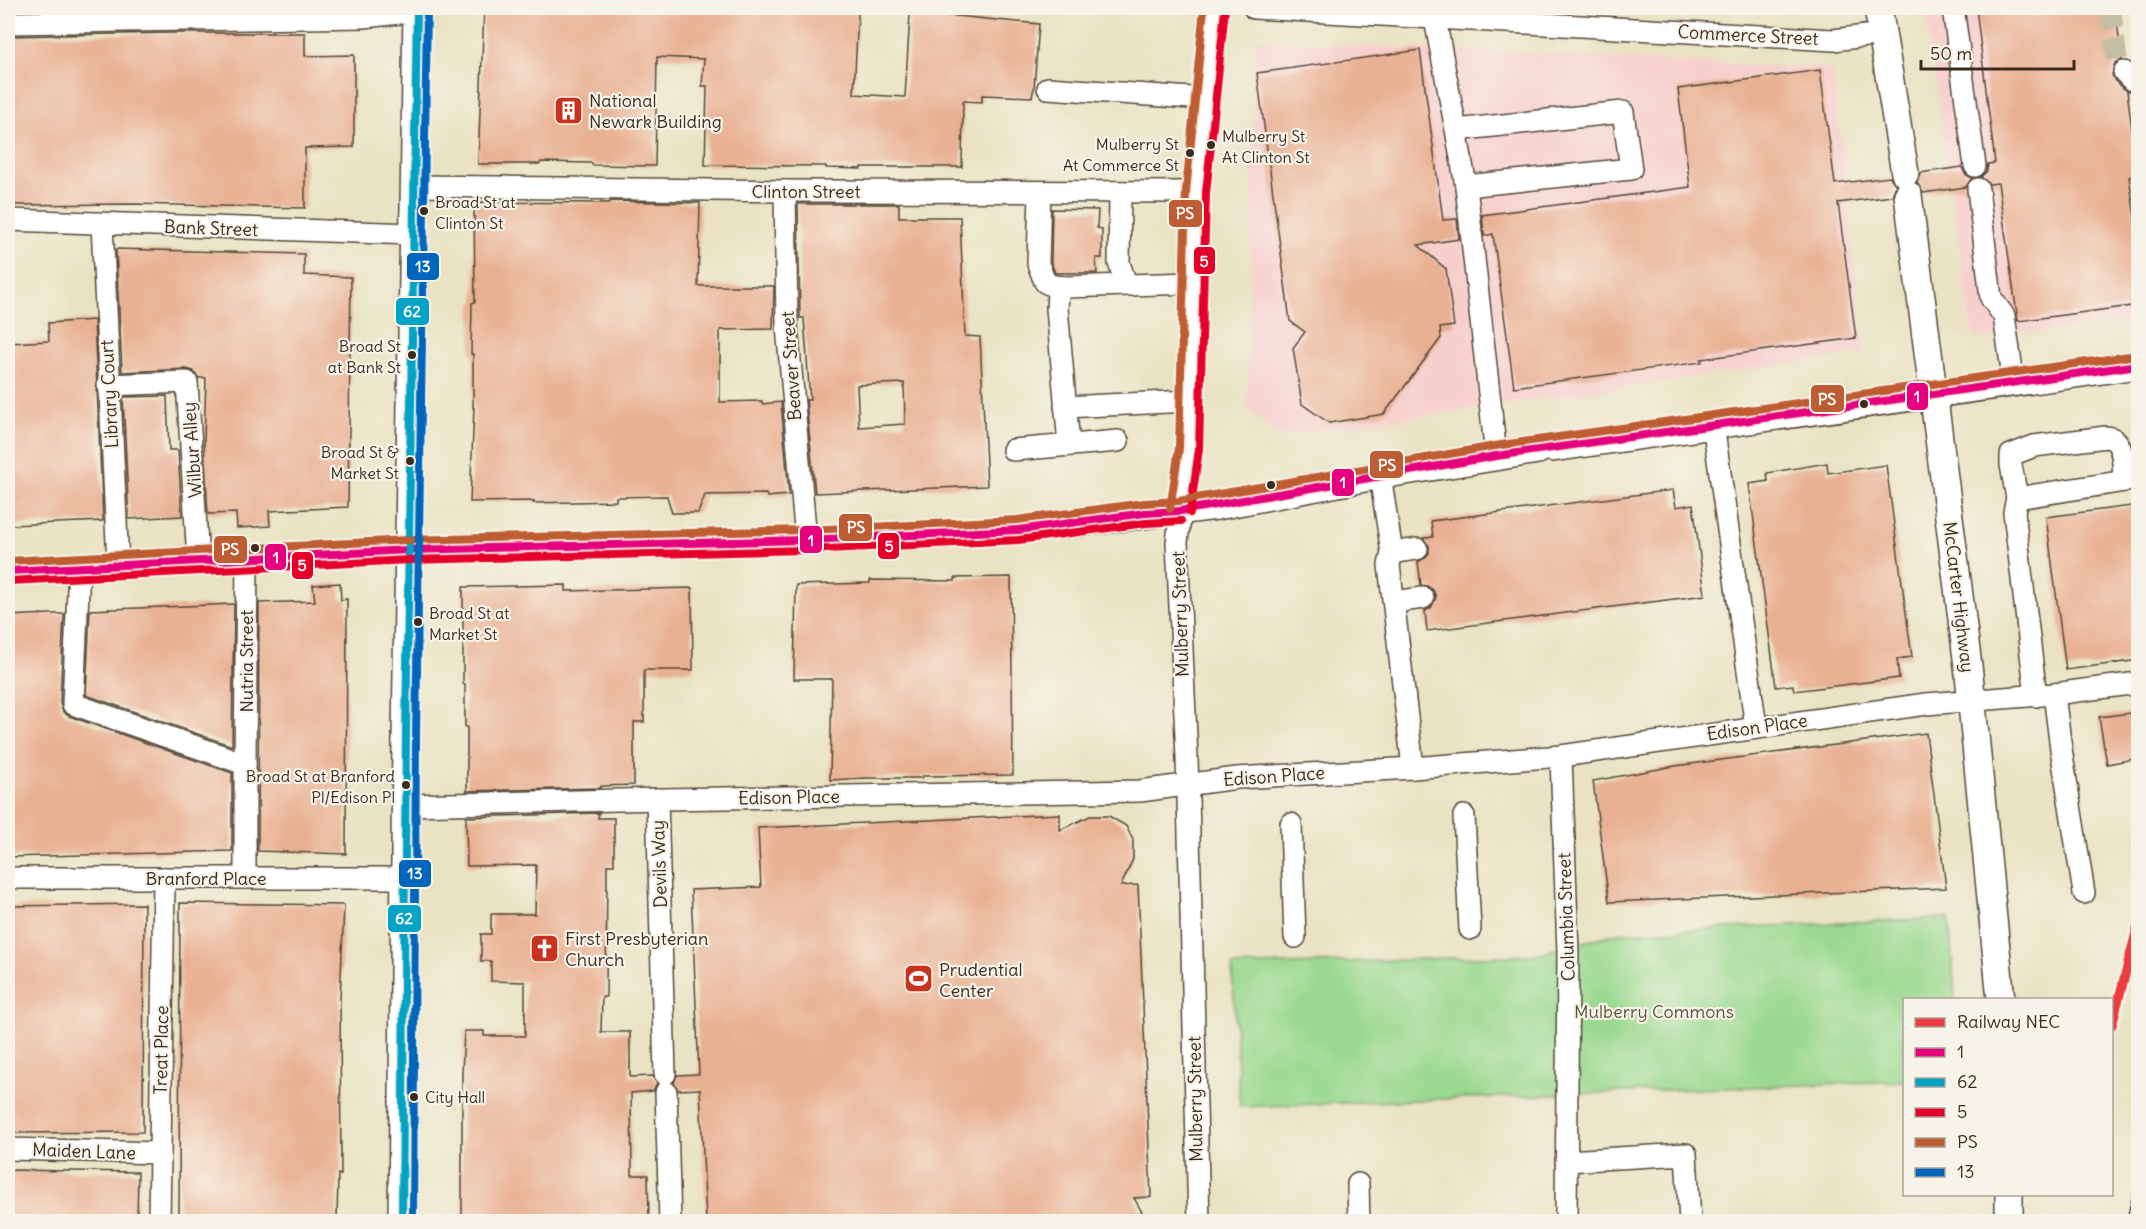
<svg xmlns="http://www.w3.org/2000/svg" width="2146" height="1229" font-family="Delius,sans-serif">
  <style>
    .built { fill: #f7d0ce }
    .green { fill: #9ad98f; stroke: #6a8256; stroke-width: 1.5 }
    .building { fill: #e9b193; fill-rule: evenodd }
    .lines { fill: none; stroke-linecap: round; stroke-linejoin: round }
    .minor-tunnel { stroke: #c6bea2; stroke-width: 21; stroke-dasharray: 21 10; stroke-linecap: butt }
    .minor-casing { stroke: #554637; stroke-width: 24 }
    .major-casing { stroke: #554637; stroke-width: 30 }
    .minor { stroke: #fff; stroke-width: 21 }
    .major { stroke: #fff; stroke-width: 27 }
    .rail-casing { stroke: #3b2a1e; stroke-width: 7 }
    .rail { stroke: #f7f3e8; stroke-width: 4.5; stroke-dasharray: 14; stroke-linecap: butt }
    .bus-1-casing { stroke: #f7f3e8; stroke-width: 12 }
    .bus-2-casing { stroke: #f7f3e8; stroke-width: 12 }
    .bus-3-casing { stroke: #f7f3e8; stroke-width: 12 }
    .bus-4-casing { stroke: #f7f3e8; stroke-width: 12 }
    .bus-5-casing { stroke: #f7f3e8; stroke-width: 12 }
    .bus-1 { stroke: #e5007d; stroke-width: 8 }
    .bus-2 { stroke: #03a3c5; stroke-width: 8 }
    .bus-3 { stroke: #e4002b; stroke-width: 8 }
    .bus-4 { stroke: #be5c33; stroke-width: 8 }
    .bus-5 { stroke: #0065bd; stroke-width: 8 }
    .rail-1-casing { stroke: #f7f3e8; stroke-width: 14 }
    .rail-1 { stroke: #ee3a41; stroke-width: 9 }
    .bus-dot { fill: #3b2a1e; stroke: #f7f3e8; stroke-width: 2 }
    .labels { text-anchor: middle; dominant-baseline: central; stroke-width: 4.5; stroke-linejoin: round; paint-order: stroke }
    .bus-label { font-size: 16px; fill: #3b2a1e; stroke: #f7f3e8; text-anchor: start }
    .street-label { font-size: 18px; fill: #3b2a1e; stroke: #f7f3e8 }
    .poi-label { font-size: 18px; fill: #3b2a1e; stroke: #f7f3e8; text-anchor: start }
    .park-label { font-size: 18px; fill: #53563a; stroke: #f7f3e8 }
    .line-badge { stroke: #f7f3e8; stroke-width: 2 }
    .badge-label { font-size: 16px; text-anchor: middle; font-weight: bold; fill: #fff }
  </style>
  <rect width="100%" height="100%" fill="#f7f3e8"/>
  <filter id="ink" filterUnits="userSpaceOnUse"><feTurbulence type="fractalNoise" baseFrequency=".0167" numOctaves="2"/><feDisplacementMap in="SourceGraphic" scale="12" xChannelSelector="R" yChannelSelector="G"/><feConvolveMatrix kernelMatrix="1 2 1 2 8 2 1 2 1" color-interpolation-filters="sRGB"/></filter>
  <filter id="wash" filterUnits="userSpaceOnUse"><feTurbulence type="fractalNoise" baseFrequency=".008" numOctaves="4" result="noise"/><feDisplacementMap in="SourceGraphic" scale="24" xChannelSelector="R" yChannelSelector="G"/><feGaussianBlur stdDeviation="1.35" result="paint"/><feColorMatrix in="noise" values="0 0 0 0 0 0 0 0 0 0 0 0 0 0 0 0 0 1.4 0 .05"/><feComposite in="paint" operator="in"/></filter>
  <g filter="url(#wash)">
    <rect width="100%" height="100%" fill="#e9e3c3"/>
    <g class="built">
      <path d="M1925,8H2119L2138,139V317L2131,320L1983,339L1972,334Z"/>
      <path d="M1255,40L1833,69L1864,353L1281,436L1247,410Z"/>
    </g>
    <path class="green" d="M1949,918L1955,999L1904,1000V1081L1240,1107L1232,966L1533,955L1618,933Z"/>
    <g id="blocks">
      <g class="building">
        <path d="M484,8H803L858,12L854,94L905,97L910,14L956,16L1039,24L1034,88L1032,97L982,95V102L963,101L962,167H861V169L826,168V166L705,165L707,86H702L704,59L657,57L655,166L592,165V163L541,162L540,164H478Z"/>
        <path d="M1976,8H2115L2122,60L2115,63L2112,75L2115,81L2127,91L2138,176L2129,177L2139,245V305L2018,321L1998,183L1989,184L1981,177L1987,171L1988,164L1995,163Z"/>
        <path d="M172,33H305V56L354,55V147L305,148V208L133,204L8,205V36Z"/>
        <path d="M1420,50L1443,220L1457,219L1459,239L1418,245L1446,269L1454,326L1440,328L1441,338L1384,414L1329,423L1302,404L1293,348L1305,332L1290,321L1257,73Z"/>
        <path d="M1820,70L1835,184L1890,177L1896,185L1892,196L1838,203L1856,338L1701,359L1702,362L1514,387L1493,234L1484,236L1482,215L1690,187L1678,89Z"/>
        <path d="M1962,167L1965,174L1972,178L1966,187L1923,193L1917,183L1920,173Z"/>
        <path d="M611,201L700,203L698,286H774L773,329L720,330V402L762,401V404L781,402L789,495L767,497L766,494L705,495L698,513H672L667,496L616,497V501L533,503L534,501L470,502L474,408H473V354H471L472,303L475,302L474,202L609,203Z"/>
        <path d="M798,204H899V217H960L965,336L980,337L987,486L815,493L806,400H810L804,318H800ZM904,383L905,424L859,427L857,385Z"/>
        <path d="M1052,209L1098,210L1097,228L1102,229V258H1096L1097,273H1055L1051,262Z"/>
        <path d="M116,249L304,254V275L351,277L348,507L269,511L270,526L237,528L236,513L208,514L204,440L206,378H199L193,371L187,369L122,372Z"/>
        <path d="M94,320L103,521L11,525L8,343L49,341L48,323Z"/>
        <path d="M167,396L169,450H178L182,516L129,519L123,397Z"/>
        <path d="M1827,463L1828,473L1886,465L1912,657L1897,659L1899,678L1794,691L1793,685L1776,687L1749,484L1768,481L1767,473Z"/>
        <path d="M1673,490L1676,507L1693,504L1705,595L1427,631L1425,611L1431,608L1436,597L1433,590L1427,586L1421,585L1418,562L1425,558L1429,553V546L1423,538L1433,537L1431,521Z"/>
        <path d="M2139,505V660L2066,670L2046,517Z"/>
        <path d="M1011,577L1013,775L922,776V778H867L830,780L832,679H794L796,585L870,583V580L955,581V578Z"/>
        <path d="M340,583L341,600L347,599L346,854L258,851L259,603L315,601L313,585Z"/>
        <path d="M566,585V591L692,588L693,670H644V722H634V785L601,786L600,788L467,791V727H465V684H463V587Z"/>
        <path d="M234,604L232,746L86,695L90,610Z"/>
        <path d="M49,614H64L60,703L63,712L69,716L232,773V851L8,857V616Z"/>
        <path d="M2139,712V758L2107,764L2099,717Z"/>
        <path d="M1926,733L1946,888L1609,902L1593,781L1675,766Z"/>
        <path d="M599,813L598,818H614V865H607L606,997H602L601,1032H630V1077L653,1076L657,1083L653,1091L631,1093L632,1175H648L649,1221H462V1073L464,1031H484V1036H525V982L491,981V961H481V934H491V914H535L536,865L467,866L466,817Z"/>
        <path d="M1060,814V830L1090,816H1109L1126,826L1133,840V859L1121,886L1138,885L1151,1197L1134,1198L1147,1221H706L700,1089L678,1090L674,1083L677,1075L699,1074L691,890L761,887L758,828Z"/>
        <path d="M180,903L344,905L340,1000L341,1175L338,1174L337,1221H179Z"/>
        <path d="M144,904L143,1132L8,1133V906Z"/>
        <path d="M8,1170L138,1172L137,1221H8Z"/>
      </g>
    </g>
  </g>
  <g filter="url(#ink)">
    <use href="#blocks" fill-opacity="0" stroke="#554637" stroke-width="1.5"/>
    <g class="lines">
      <path class="minor-tunnel" d="M2112,8L2111,13L2117,60L2124,72"/>
      <defs>
        <g id="minor">
          <path d="M1254,8L1833,40L1882,34"/>
          <path d="M1953,8L1975,166"/>
          <path d="M1435,19L1456,130L1623,112L1631,169L1466,186L1456,130"/>
          <path d="M8,23L364,17L417,11"/>
          <path d="M2124,72L2132,80L2138,82"/>
          <path d="M1048,88L1206,99"/>
          <path d="M416,186L785,191L1196,192"/>
          <path d="M1466,186L1496,456"/>
          <path d="M1978,189L1991,298L2004,316L2014,384"/>
          <path d="M785,191L787,326L806,540"/>
          <path d="M1040,192L1038,264L1045,282L1053,286L1065,287"/>
          <path d="M1120,193L1119,263L1126,284"/>
          <path d="M8,220L414,234"/>
          <path d="M102,224L118,564"/>
          <path d="M108,385L187,382L198,560"/>
          <path d="M1065,407L1189,401"/>
          <path d="M1713,424L1756,727"/>
          <path d="M1069,445L1057,308L1058,293L1065,287L1192,283"/>
          <path d="M1013,450L1118,441"/>
          <path d="M1380,475L1392,553L1389,565L1413,768"/>
          <path d="M2017,498L2011,465V455L2034,446L2106,437C2125,438 2123,466 2124,481"/>
          <path d="M1392,553L1417,549"/>
          <path d="M79,567L73,704L245,764V878"/>
          <path d="M1394,602L1423,598"/>
          <path d="M2054,694L2061,749L2084,893"/>
          <path d="M2036,696L2014,512L2017,498L2138,479"/>
          <path d="M1561,756L1568,952L1566,1222"/>
          <path d="M245,764L247,558"/>
          <path d="M657,799L665,1074"/>
          <path d="M406,805L662,799L1140,791L1237,778L1413,768L1561,756L1926,704L2054,694L2138,683"/>
          <path d="M1464,816L1470,929"/>
          <path d="M1291,824L1295,937"/>
          <path d="M8,878H404"/>
          <path d="M666,1092L670,1222"/>
          <path d="M8,1149L160,1153"/>
          <path d="M1566,1161L1686,1154L1690,1222"/>
          <path d="M1358,1184L1359,1222"/>
          <path d="M159,1222L164,878"/>
          <path d="M1199,1222L1187,758L1177,542L1189,449L1196,192L1215,8"/>
        </g>
        <g id="major">
          <path d="M1878,8L1905,173"/>
          <path d="M1908,195L1969,674L2001,1000"/>
          <path d="M1552,448L2138,365"/>
          <path d="M8,571L409,550L806,540L1018,530L1217,506L1380,475L1538,450"/>
          <path d="M402,1222L406,736L417,8"/>
          <path d="M2009,1222V1194"/>
        </g>
      </defs>
      <use href="#minor" class="minor-casing"/>
      <use href="#major" class="major-casing"/>
      <use href="#minor" class="minor"/>
      <use href="#major" class="major"/>
      <defs>
        <path id="rail" d="M2129,1222L2138,1185"/>
      </defs>
      <use href="#rail" class="rail-casing"/>
      <use href="#rail" class="rail"/>
      <defs>
        <path id="bus-1" d="M8,571L409,550L806,540L1018,530L1145,513L1180,511L1496,456L2138,365"/>
        <path id="bus-2" d="M402,1222L406,736L417,8"/>
        <g id="bus-3">
          <path d="M1190,513L1199,449L1206,193L1225,9"/>
          <path d="M9,581L409,560L806,550L1018,540L1146,523L1181,521"/>
        </g>
        <g id="bus-4">
          <path d="M1170,509L1179,448L1186,191L1204,8"/>
          <path d="M8,561L408,540L806,530L1017,520L1144,503L1179,501L1495,446L2137,355"/>
        </g>
        <path id="bus-5" d="M413,1222L416,736L427,8"/>
      </defs>
      <use href="#bus-1" class="bus-1-casing"/>
      <use href="#bus-2" class="bus-2-casing"/>
      <use href="#bus-3" class="bus-3-casing"/>
      <use href="#bus-4" class="bus-4-casing"/>
      <use href="#bus-5" class="bus-5-casing"/>
      <use href="#bus-1" class="bus-1"/>
      <use href="#bus-2" class="bus-2"/>
      <use href="#bus-3" class="bus-3"/>
      <use href="#bus-4" class="bus-4"/>
      <use href="#bus-5" class="bus-5"/>
      <defs>
        <path id="rail-1" d="M2112,1025L2138,925"/>
      </defs>
      <use href="#rail-1" class="rail-1-casing"/>
      <use href="#rail-1" class="rail-1"/>
    </g>
  </g>
  <defs>
    <symbol id="building-square" viewBox="-11 -11 22 22"><rect x="-9" y="-9" width="18" height="18" rx="4" fill="#c8321e" stroke="#f7f3e8"/><path d="M-4-6H4V6H1V3H-1V6H-4ZM-2.5-4.3h1.7v1.8h-1.7ZM.8-4.3h1.7v1.8H.8ZM-2.5-1h1.7V.8h-1.7ZM.8-1h1.7V.8H.8Z" fill="#fff"/></symbol>
    <symbol id="church-square" viewBox="-11 -11 22 22"><rect x="-9" y="-9" width="18" height="18" rx="4" fill="#c8321e" stroke="#f7f3e8"/><path d="M-1.2-6h2.4v3.5h3.3v2.4h-3.3V6h-2.4V-.1h-3.3v-2.4h3.3Z" fill="#fff"/></symbol>
    <symbol id="stadium-square" viewBox="-11 -11 22 22"><rect x="-9" y="-9" width="18" height="18" rx="4" fill="#c8321e" stroke="#f7f3e8"/><path d="M0-5a6.5 5 0 1 0 0 10a6.5 5 0 1 0 0-10ZM-3.5-1.8h7v3.6h-7Z" fill="#fff"/></symbol>
  </defs>
  <g fill-rule="evenodd">
    <use href="#building-square" x="552" y="94" width="33" height="33"/>
    <use href="#church-square" x="528" y="932" width="33" height="33"/>
    <use href="#stadium-square" x="902" y="962" width="33" height="33"/>
  </g>
  <g class="bus-dot">
    <circle cx="1211" cy="145" r="5"/>
    <circle cx="1190" cy="153" r="5"/>
    <circle cx="424" cy="211" r="5"/>
    <circle cx="412" cy="355" r="5"/>
    <circle cx="1864" cy="404" r="5"/>
    <circle cx="410" cy="461" r="5"/>
    <circle cx="1271" cy="485" r="5"/>
    <circle cx="255" cy="548" r="5"/>
    <circle cx="418" cy="622" r="5"/>
    <circle cx="406" cy="785" r="5"/>
    <circle cx="414" cy="1097" r="5"/>
  </g>
  <g class="labels">
    <g class="bus-label">
      <text x="1222" y="136">Mulberry St<tspan x="1222" dy="21">At Clinton St</tspan></text>
      <text x="1179" y="144" text-anchor="end">Mulberry St<tspan x="1179" dy="21">At Commerce St</tspan></text>
      <text x="435" y="202">Broad St at<tspan x="435" dy="21">Clinton St</tspan></text>
      <text x="401" y="346" text-anchor="end">Broad St<tspan x="401" dy="21">at Bank St</tspan></text>
      <text x="399" y="452" text-anchor="end">Broad St &amp;<tspan x="399" dy="21">Market St</tspan></text>
      <text x="429" y="613">Broad St at<tspan x="429" dy="21">Market St</tspan></text>
      <text x="395" y="776" text-anchor="end">Broad St at Branford<tspan x="395" dy="21">Pl/Edison Pl</tspan></text>
      <text x="425" y="1097">City Hall</text>
    </g>
    <g class="street-label">
      <text transform="translate(1748 35) rotate(3)">Commerce Street</text>
      <text x="806" y="191">Clinton Street</text>
      <text transform="translate(211 228) rotate(2)">Bank Street</text>
      <text transform="translate(791 366) rotate(-94)">Beaver Street</text>
      <text transform="translate(109 394) rotate(-93)">Library Court</text>
      <text transform="translate(192 450) rotate(-94)">Wilbur Alley</text>
      <text transform="translate(1959 597) rotate(83)">McCarter Highway</text>
      <text transform="translate(1180 614) rotate(-92)">Mulberry Street</text>
      <text transform="translate(246 661) rotate(-90)">Nutria Street</text>
      <text transform="translate(1757 727) rotate(-8)">Edison Place</text>
      <text transform="translate(1274 776) rotate(-4)">Edison Place</text>
      <text transform="translate(789 797) rotate(-1)">Edison Place</text>
      <text transform="translate(659 864) rotate(-92)">Devils Way</text>
      <text x="206" y="878">Branford Place</text>
      <text transform="translate(1566 917) rotate(-92)">Columbia Street</text>
      <text transform="translate(161 1050) rotate(-89)">Treat Place</text>
      <text transform="translate(1195 1099) rotate(-91)">Mulberry Street</text>
      <text transform="translate(84 1151) rotate(2)">Maiden Lane</text>
    </g>
    <g class="poi-label">
      <text x="589" y="100">National<tspan x="589" dy="21">Newark Building</tspan></text>
      <text x="565" y="938">First Presbyterian<tspan x="565" dy="21">Church</tspan></text>
      <text x="939" y="969">Prudential<tspan x="939" dy="21">Center</tspan></text>
    </g>
    <g class="park-label">
      <text x="1654" y="1011">Mulberry Commons</text>
    </g>
  </g>
  <g class="line-badge">
    <rect x="1168" y="199" width="35" height="29" rx="6" fill="#be5c33"/>
    <rect x="1193" y="246" width="23" height="29" rx="6" fill="#e4002b"/>
    <rect x="406" y="252" width="34" height="29" rx="6" fill="#0065bd"/>
    <rect x="395" y="297" width="35" height="29" rx="6" fill="#03a3c5"/>
    <rect x="1906" y="382" width="23" height="29" rx="6" fill="#e5007d"/>
    <rect x="1810" y="384" width="35" height="29" rx="6" fill="#be5c33"/>
    <rect x="1369" y="450" width="35" height="29" rx="6" fill="#be5c33"/>
    <rect x="1331" y="468" width="24" height="29" rx="6" fill="#e5007d"/>
    <rect x="838" y="513" width="35" height="29" rx="6" fill="#be5c33"/>
    <rect x="799" y="525" width="24" height="29" rx="6" fill="#e5007d"/>
    <rect x="877" y="532" width="23" height="28" rx="6" fill="#e4002b"/>
    <rect x="213" y="535" width="35" height="29" rx="6" fill="#be5c33"/>
    <rect x="264" y="543" width="23" height="28" rx="6" fill="#e5007d"/>
    <rect x="291" y="551" width="23" height="29" rx="6" fill="#e4002b"/>
    <rect x="398" y="859" width="34" height="29" rx="6" fill="#0065bd"/>
    <rect x="387" y="904" width="35" height="29" rx="6" fill="#03a3c5"/>
  </g>
  <g class="badge-label">
    <text x="1185" y="219">PS</text>
    <text x="1204" y="267">5</text>
    <text x="423" y="272">13</text>
    <text x="412" y="317">62</text>
    <text x="1917" y="402">1</text>
    <text x="1827" y="405">PS</text>
    <text x="1387" y="471">PS</text>
    <text x="1343" y="488">1</text>
    <text x="856" y="533">PS</text>
    <text x="811" y="546">1</text>
    <text x="889" y="552">5</text>
    <text x="230" y="555">PS</text>
    <text x="276" y="563">1</text>
    <text x="302" y="571">5</text>
    <text x="415" y="879">13</text>
    <text x="404" y="924">62</text>
  </g>
  <rect width="2146" height="1229" fill="none" stroke="#f7f3e8" stroke-width="30"/>
  <rect x="1903" y="998" width="210" height="198" fill="#f7f3e8" stroke="#aca397" stroke-width="1.5"/>
  <rect x="1915" y="1018" width="30" height="9" fill="#ee3a41" stroke="#aca397" stroke-width="1.5"/>
  <text x="1957" y="1028" font-size="18" fill="#3b2a1e">Railway NEC</text>
  <rect x="1915" y="1048" width="30" height="9" fill="#e5007d" stroke="#aca397" stroke-width="1.5"/>
  <text x="1957" y="1058" font-size="18" fill="#3b2a1e">1</text>
  <rect x="1915" y="1078" width="30" height="9" fill="#03a3c5" stroke="#aca397" stroke-width="1.5"/>
  <text x="1957" y="1088" font-size="18" fill="#3b2a1e">62</text>
  <rect x="1915" y="1108" width="30" height="9" fill="#e4002b" stroke="#aca397" stroke-width="1.5"/>
  <text x="1957" y="1118" font-size="18" fill="#3b2a1e">5</text>
  <rect x="1915" y="1138" width="30" height="9" fill="#be5c33" stroke="#aca397" stroke-width="1.5"/>
  <text x="1957" y="1148" font-size="18" fill="#3b2a1e">PS</text>
  <rect x="1915" y="1168" width="30" height="9" fill="#0065bd" stroke="#aca397" stroke-width="1.5"/>
  <text x="1957" y="1178" font-size="18" fill="#3b2a1e">13</text>
  <path d="M1921 60v9h153v-9" fill="none" stroke="#3b2a1e" stroke-width="3"/>
  <text x="1930" y="60" font-size="18" fill="#3b2a1e" stroke="#f7f3e8" stroke-width="4.5" paint-order="stroke">50 m</text>
</svg>
